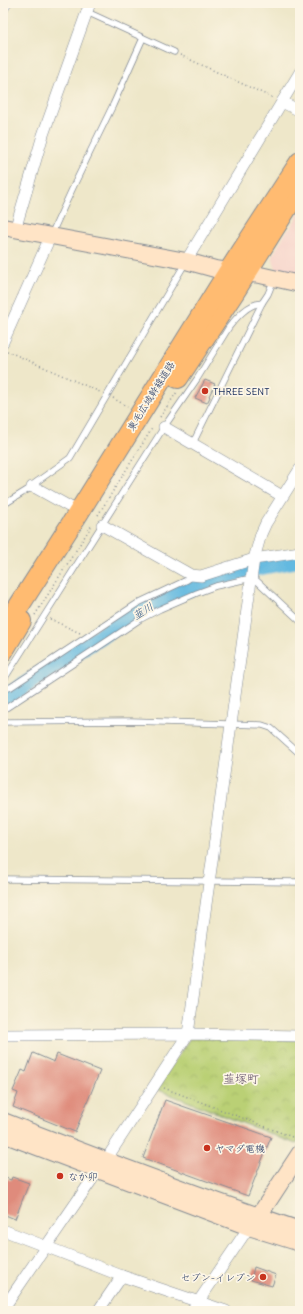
<svg xmlns="http://www.w3.org/2000/svg" width="303" height="1314" font-family="Delius,'Klee One',sans-serif">
  <style>
    .built { fill: #f7d1c8 }
    .park { fill: url(#park-crowns); stroke: #6a806a }
    .lines { fill: none; stroke-linecap: round; stroke-linejoin: round }
    .river { stroke: #63b9e0; stroke-width: 17 }
    .building { fill: #df8b7b }
    .lane-casing { stroke: #848b94; stroke-width: 7 }
    .street-casing { stroke: #848b94; stroke-width: 12 }
    .secondary-casing { stroke: #848b94; stroke-width: 18 }
    .highway-casing { stroke: #848b94; stroke-width: 22 }
    .path { stroke: #848b94; stroke-width: 1.5; stroke-dasharray: 1 3; stroke-linecap: butt }
    .lane { stroke: #fff; stroke-width: 5.5 }
    .street { stroke: #fff; stroke-width: 11 }
    .secondary { stroke: #ffe4c6; stroke-width: 16 }
    .highway { stroke: #ffbb71; stroke-width: 20 }
    .poi-dot { fill: #c8321e; stroke: #fcf5e5; stroke-width: 1.5 }
    .labels { text-anchor: middle; dominant-baseline: central; stroke-width: 3.5; stroke-linejoin: round; paint-order: stroke }
    .poi-label { font-size: 10px; fill: #1b2f5e; stroke: #fcf5e5; text-anchor: start }
    .street-label { font-size: 10px; fill: #1b2f5e; stroke: #fcf5e5 }
    .water-label { font-size: 11px; font-style: italic; fill: #315885; stroke: #fcf5e5 }
    .quarter-label { font-size: 12px; fill: #604f68; stroke: #fcf5e5 }
  </style>
  <defs>
    <pattern id="park-crowns" width="20" height="18" patternUnits="userSpaceOnUse"><rect width="20" height="18" fill="#bad075"/><path d="M2 6a3 3 0 1 1 6 0M12 15a3 3 0 1 1 6 0" fill="none" stroke="#9fb368"/></pattern>
  </defs>
  <rect width="100%" height="100%" fill="#fcf5e5"/>
  <filter id="ink" filterUnits="userSpaceOnUse"><feTurbulence type="fractalNoise" baseFrequency=".025" numOctaves="2"/><feDisplacementMap in="SourceGraphic" scale="8" xChannelSelector="R" yChannelSelector="G"/><feConvolveMatrix kernelMatrix="1 2 1 2 8 2 1 2 1" color-interpolation-filters="sRGB"/></filter>
  <filter id="wash" filterUnits="userSpaceOnUse"><feTurbulence type="fractalNoise" baseFrequency=".012" numOctaves="4" result="noise"/><feDisplacementMap in="SourceGraphic" scale="16" xChannelSelector="R" yChannelSelector="G"/><feGaussianBlur stdDeviation="0.9" result="paint"/><feColorMatrix in="noise" values="0 0 0 0 0 0 0 0 0 0 0 0 0 0 0 0 0 1.4 0 .05"/><feComposite in="paint" operator="in"/></filter>
  <g filter="url(#wash)">
    <rect width="100%" height="100%" fill="#eee7c9"/>
    <path class="built" d="M300,212V277L277,272L272,256L288,229L289,230Z"/>
    <path class="park" d="M190,1038L300,1040V1138L296,1144L156,1089Z"/>
    <g class="lines">
      <path class="river" d="M3,699L144,608C175,592 208,580 242,571C261,566 281,563 300,559"/>
    </g>
    <g id="blocks">
      <g class="building">
        <path d="M205,380L215,384L209,396L210,397L207,403L195,398Z"/>
        <path d="M33,1053L54,1062L57,1054L100,1071L75,1132L13,1107L18,1093L13,1091L22,1070L26,1072Z"/>
        <path d="M165,1100L271,1137L248,1196L143,1158Z"/>
        <path d="M3,1177L11,1180L12,1177L29,1183L15,1219L3,1214Z"/>
        <path d="M254,1267L276,1275L272,1286L251,1280Z"/>
      </g>
    </g>
  </g>
  <g filter="url(#ink)">
    <use href="#blocks" fill-opacity="0" stroke="#848b94" stroke-width="1"/>
    <g class="lines">
      <defs>
        <g id="lane">
          <path d="M87,12L174,52"/>
          <path d="M51,235L75,183L113,105L143,38"/>
          <path d="M193,443L262,303L268,294L274,279"/>
          <path d="M3,505L32,487L35,483L70,458L186,262"/>
          <path d="M3,681L164,427L197,379L229,327C237,317 248,304 262,303"/>
          <path d="M3,689L11,687L138,603L187,580L190,578L191,575"/>
          <path d="M3,710L139,620L160,609L197,593L216,586L247,579L251,578L256,580L300,621"/>
          <path d="M3,722L131,721L262,725L271,728L300,754"/>
          <path d="M3,879L300,882"/>
        </g>
        <g id="street">
          <path d="M3,8L6,3"/>
          <path d="M282,102L300,111"/>
          <path d="M15,230L43,135L90,3"/>
          <path d="M186,261L300,72"/>
          <path d="M3,342L51,235"/>
          <path d="M164,427L282,496"/>
          <path d="M32,487L36,488L79,512"/>
          <path d="M102,525L191,575L201,576L254,559L300,552"/>
          <path d="M3,1035L188,1034L300,1036"/>
          <path d="M107,1161L111,1152L188,1034L254,559L261,534L266,523L300,469"/>
          <path d="M3,1230L122,1276L226,1311"/>
          <path d="M3,1309L93,1178L97,1170"/>
          <path d="M98,1311L122,1276"/>
          <path d="M192,1311L249,1227"/>
        </g>
        <g id="secondary">
          <path d="M3,227L186,261L215,269L260,275L300,284"/>
          <path d="M3,1121C101,1159 200,1197 300,1230"/>
          <path d="M3,1134L249,1227L300,1243"/>
          <path d="M252,1223L264,1208L300,1153"/>
        </g>
        <g id="highway">
          <path d="M178,378L235,291L300,187"/>
          <path d="M3,631L79,512L229,271L300,162"/>
          <path d="M3,651L21,621"/>
        </g>
      </defs>
      <use href="#lane" class="lane-casing"/>
      <use href="#street" class="street-casing"/>
      <use href="#secondary" class="secondary-casing"/>
      <use href="#highway" class="highway-casing"/>
      <g class="path">
        <path d="M180,55L273,98"/>
        <path d="M7,351L100,392"/>
        <path d="M113,398L128,407"/>
        <path d="M160,417L177,392"/>
        <path d="M98,515L153,427"/>
        <path d="M35,615L92,525"/>
        <path d="M50,619L80,633"/>
        <path d="M164,1088L300,1140"/>
      </g>
      <use href="#lane" class="lane"/>
      <use href="#street" class="street"/>
      <use href="#secondary" class="secondary"/>
      <use href="#highway" class="highway"/>
    </g>
  </g>
  <g class="poi-dot">
    <circle cx="205" cy="391" r="4"/>
    <circle cx="207" cy="1148" r="4"/>
    <circle cx="60" cy="1176" r="4"/>
    <circle cx="263" cy="1277" r="4"/>
  </g>
  <g class="labels">
    <g class="poi-label">
      <text x="213" y="391">THREE SENT</text>
      <text x="215" y="1148">ヤマダ電機</text>
      <text x="68" y="1176">なか卯</text>
      <text x="255" y="1277" text-anchor="end">セブン-イレブン</text>
    </g>
    <g class="street-label">
      <text transform="translate(151 396) rotate(-58)">東毛広域幹線道路</text>
    </g>
    <g class="water-label">
      <text transform="translate(143 611) rotate(-32)">韮川</text>
    </g>
    <g class="quarter-label">
      <text x="241" y="1078">韮塚町</text>
    </g>
  </g>
  <rect width="303" height="1314" fill="none" stroke="#fcf5e5" stroke-width="16"/>
</svg>
